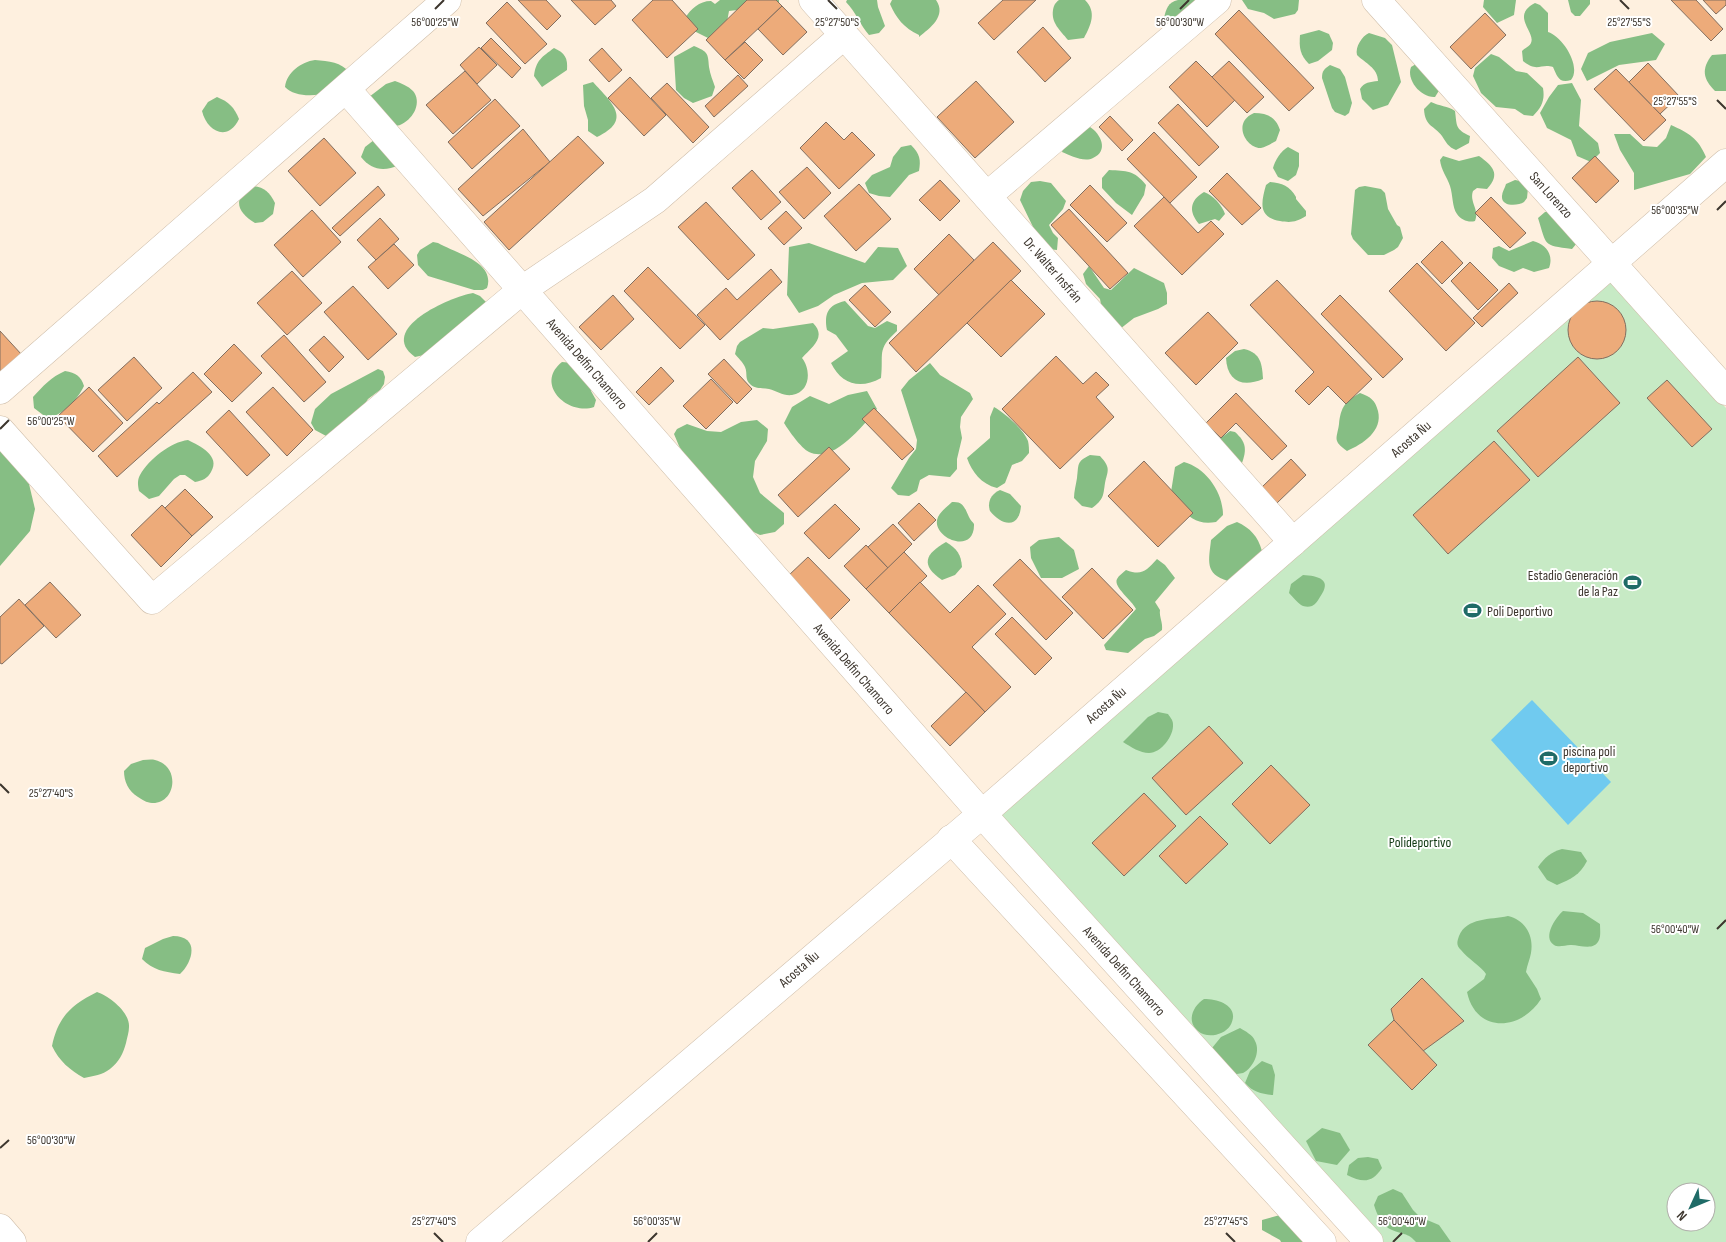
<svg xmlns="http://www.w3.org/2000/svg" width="1726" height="1242" font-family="'Sofia Sans Condensed',sans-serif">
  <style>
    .green { fill: #c7eac5; fill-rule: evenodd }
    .forest { fill: #86be84 }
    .water { fill: #70caef }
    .building { fill: #edab7a; stroke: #826e5f }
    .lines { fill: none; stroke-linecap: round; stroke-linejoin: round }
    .minor-casing { stroke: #cfbeaa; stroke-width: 29 }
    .minor { stroke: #fff; stroke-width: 28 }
    .ticks { fill: none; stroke: #3d362e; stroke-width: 2 }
    .labels { text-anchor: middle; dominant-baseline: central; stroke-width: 4; stroke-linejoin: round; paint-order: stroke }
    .street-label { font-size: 14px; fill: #3d362e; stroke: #fff }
    .poi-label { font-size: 14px; fill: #3d362e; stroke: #fff; text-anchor: start }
    .park-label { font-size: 14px; fill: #113912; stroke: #fff }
    .ticks-label { font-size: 12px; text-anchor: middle; fill: #3d362e; stroke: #fff; stroke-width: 4; stroke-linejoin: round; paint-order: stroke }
  </style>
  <rect width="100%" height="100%" fill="#fef0df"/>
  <path class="green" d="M1609,279L1726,408V1242H1369L982,814ZM1676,1192H1706V1222H1676Z"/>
  <g class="forest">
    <path d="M720,0H779V5L729,11L727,22L708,38L692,30L685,18C691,9 699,1 711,1L715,4Z"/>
    <path d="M847,0H877L878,7L885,26L879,33L869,35C860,25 856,12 846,2Z"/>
    <path d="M892,0H936C947,16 930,28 919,37V35C904,28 896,18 890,4Z"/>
    <path d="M1059,0H1085C1097,12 1091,25 1084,38L1068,40C1060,30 1051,23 1053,10C1054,5 1055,3 1059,0Z"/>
    <path d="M1178,0H1213L1170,26L1164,18C1166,9 1168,2 1178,0Z"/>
    <path d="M1242,0H1299L1298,10L1295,14L1274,19L1264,13L1248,9Z"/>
    <path d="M1484,0H1516L1514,15L1497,23L1483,7Z"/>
    <path d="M1568,0H1590V4L1580,16H1575L1571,12Z"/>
    <path d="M1535,3L1540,5L1548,13V32C1562,36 1582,66 1571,80C1559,84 1557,76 1553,67C1541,63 1537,73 1523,61L1522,51C1525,48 1530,46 1531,43C1536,32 1510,16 1535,3Z"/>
    <path d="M1319,30L1329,34L1333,43L1332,50L1318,61L1309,64C1300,55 1299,48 1300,35Z"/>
    <path d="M1369,33L1385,38L1392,45L1401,82L1388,105L1373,110L1362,99L1360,89C1364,82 1370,82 1378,81C1378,68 1365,63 1357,55C1355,47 1362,36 1369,33Z"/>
    <path d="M1652,33L1665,44L1656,60L1619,65L1587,81L1581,69L1588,53L1610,42Z"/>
    <path d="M694,46C708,52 708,53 709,67C710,74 713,81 715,87L712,96L693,103L684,98L676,90L674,57Z"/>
    <path d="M554,48C565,53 568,58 567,70L542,87L534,76C536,60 542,57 554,48Z"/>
    <path d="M1491,54L1499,57L1516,71L1527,73L1543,88C1545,100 1542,107 1533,116L1524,115L1515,109L1496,107L1481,93L1473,76L1475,68Z"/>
    <path d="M1726,54V91H1715C1703,79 1701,69 1712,55Z"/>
    <path d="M315,60C329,61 341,62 350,73C343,79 336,88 328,92C316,97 294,97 285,87C287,72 301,62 315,60Z"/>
    <path d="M1416,64L1440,89L1435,97C1421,98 1406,80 1411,67Z"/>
    <path d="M1330,65L1340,69L1345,77L1352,103L1349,113L1345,116L1335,112L1332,108L1322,78C1322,71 1324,69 1330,65Z"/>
    <path d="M395,81C401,83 408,86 413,91C422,102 414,118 402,124C399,126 394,126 390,126L369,97L386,84Z"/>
    <path d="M593,82C612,103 633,120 597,137L588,131V120L584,106L583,85Z"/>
    <path d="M1572,83L1581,100L1579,126L1598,143L1600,153L1591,162L1577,156L1571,140L1547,128L1540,113L1549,97L1558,85Z"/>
    <path d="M217,97C229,102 234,107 239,119C228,142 207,132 202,111L208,102Z"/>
    <path d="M1431,102C1439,106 1448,106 1455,111C1457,126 1455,129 1470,136L1469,143L1456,150C1448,147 1446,142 1442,136C1434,125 1425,127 1424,109Z"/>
    <path d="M1254,113C1267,113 1276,117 1280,130L1276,141C1272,143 1266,147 1261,148C1247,149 1231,123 1254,113Z"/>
    <path d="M1671,125C1689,133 1698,138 1706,157L1690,174L1634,190V173L1620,150L1614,134H1630L1643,146L1657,147L1666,138Z"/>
    <path d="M1090,127C1101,134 1109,151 1093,158C1084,163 1070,155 1062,152C1066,138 1075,128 1090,127Z"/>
    <path d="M374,140L399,165C384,172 371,170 361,157L365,147Z"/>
    <path d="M911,145C920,154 921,160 919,171L909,175L890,197L879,196L869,193L865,183L872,175L890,167L893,157L901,147Z"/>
    <path d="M1288,147L1299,153V166L1296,175L1288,181L1278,177L1273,168C1275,160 1281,151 1288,147Z"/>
    <path d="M1443,156L1459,161L1479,156C1493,166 1501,174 1487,189L1477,188L1473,191C1469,202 1480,210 1475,221C1469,223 1461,220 1457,214C1452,207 1453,195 1450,186C1447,177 1441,170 1440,160Z"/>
    <path d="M1109,170C1127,171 1134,170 1146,185L1144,195L1132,215L1116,203L1102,188V178Z"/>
    <path d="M1515,180L1520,181L1528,188L1527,198L1524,202C1518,206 1501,207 1502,196C1502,192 1505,188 1506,184Z"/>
    <path d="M1040,181L1051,183L1066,201L1063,209L1049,225L1053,233L1058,238L1057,250L1047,249L1038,245L1034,229L1020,200L1023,191L1031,182Z"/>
    <path d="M1270,182C1282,183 1290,186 1296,197V199L1306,211V216C1296,222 1291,223 1280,221C1258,217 1261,203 1266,185Z"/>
    <path d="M250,186C263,186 269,191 275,203L273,214L263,222L255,223C238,213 232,200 250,186Z"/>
    <path d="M1365,186L1381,189L1385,193L1388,209L1397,225L1400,227L1403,238L1398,247L1394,250L1384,255H1368L1353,239L1351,234L1355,190L1359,187Z"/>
    <path d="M1204,192C1213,195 1222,205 1225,214L1219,221L1215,219L1199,224C1189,212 1189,201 1204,192Z"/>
    <path d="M1556,211L1582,237L1572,249C1542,245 1547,246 1538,218L1545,212Z"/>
    <path d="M1533,241C1546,244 1554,255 1549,268L1534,272L1523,268L1514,272L1499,266L1492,258L1493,248L1499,246L1509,251Z"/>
    <path d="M433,242L438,243C455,253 496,262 487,288L483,290H474L428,276L418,265L417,255L420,250Z"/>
    <path d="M809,243L865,263L878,247L898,248L907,266L893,280L862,283L834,295L818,306L799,313L787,295L789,247Z"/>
    <path d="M1089,266L1104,288L1111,290L1134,268L1164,283L1167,293V304L1158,309L1134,318L1120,329L1102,310L1100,299L1086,284L1083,274Z"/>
    <path d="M473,293L480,296L487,303L433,353L415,357C376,329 450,297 473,293Z"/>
    <path d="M845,301L868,326L875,328L887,321L897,325V331C876,350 884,353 881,378C860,390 841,384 831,363L848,351L836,335L827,330C824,313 828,305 845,301Z"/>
    <path d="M813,323C827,337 812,347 802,358C811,369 811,392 792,395C783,396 777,391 769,389C763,388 756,389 751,385C744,379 748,374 745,367C743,362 738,358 735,354L737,346L740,342L763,328L773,329Z"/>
    <path d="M1244,349C1261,353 1262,364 1263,379C1242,388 1227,381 1226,358L1235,351Z"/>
    <path d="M562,362L573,363L590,383L591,391L596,400L594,407C568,416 534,384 562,362Z"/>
    <path d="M930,363L940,375L970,393L973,399L961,417L960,427L962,438L957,459V469L950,477L929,475L920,480L917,491L909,496L898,495L891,488L909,458L916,449L917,440L901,390L909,380Z"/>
    <path d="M378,369L383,371L385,377L384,384L380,390L368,399L363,407L328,437L315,430L311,423L315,409L331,394Z"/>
    <path d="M65,371C76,373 81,376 84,386C77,400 64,415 47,418L34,408L33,397C43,386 51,377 65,371Z"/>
    <path d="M867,391L877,409C863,425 834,464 809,452C801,448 789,431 784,423L792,407L810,396L829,404L848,395Z"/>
    <path d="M1360,393C1371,397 1375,400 1378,411C1383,431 1363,444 1347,451C1332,440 1337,439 1339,424C1341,407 1345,401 1360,393Z"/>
    <path d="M994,407C1005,413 1024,430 1028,441C1029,445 1029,450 1029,453L1022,461L1012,465L1005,483L997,488C981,484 972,472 967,458L990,438V417Z"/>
    <path d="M757,420L768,429L767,441L755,461L753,477L760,493L784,513V524L775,532L760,535L743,527L690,464L679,446L674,434L677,429L687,424L707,431L721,432L741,422Z"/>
    <path d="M1230,431L1235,432C1246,442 1247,449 1242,463L1237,465L1217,441Z"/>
    <path d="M188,440C200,446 221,456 211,472C208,478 202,481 195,482L185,475H180L174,479L159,496L149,499L139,491C138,486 137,480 140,475C149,459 171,442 188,440Z"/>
    <path d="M0,449L29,484L35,509L30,531L0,566Z"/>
    <path d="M1090,455L1100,456C1111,468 1108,470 1105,483C1103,496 1104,499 1092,508L1082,506L1074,498C1074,491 1076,485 1077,478C1079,464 1076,462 1090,455Z"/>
    <path d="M1184,462C1206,468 1223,492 1223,515L1216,522C1190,526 1184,511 1171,492L1175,467Z"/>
    <path d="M1000,490L1010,494L1021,506C1019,530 1001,525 990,511C987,502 991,494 1000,490Z"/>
    <path d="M952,502C964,501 965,509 969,517C970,520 973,522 974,524C975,557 929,537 938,517C941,511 948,506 952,502Z"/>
    <path d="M1237,522C1250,528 1258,536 1262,551L1228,581C1204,574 1209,560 1211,540L1227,526Z"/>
    <path d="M1059,537L1074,550L1079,569L1062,578H1041L1031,558L1030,547L1039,540Z"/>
    <path d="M946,542C957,549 961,554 962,567L955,575L942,580C920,565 925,554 946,542Z"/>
    <path d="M1157,559L1165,565L1175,578L1155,602L1160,610C1159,617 1163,622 1162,630L1154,636L1145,639L1128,653L1106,650L1104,645L1136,609C1132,600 1113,587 1117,579C1119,575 1123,573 1126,570C1142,576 1146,571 1157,559Z"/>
    <path d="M1303,575C1318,576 1333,579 1320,597C1318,600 1316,604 1312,606C1309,607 1304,607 1301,605C1297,602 1293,597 1289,593L1291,584Z"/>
    <path d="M1158,712L1168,714C1170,717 1173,720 1173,724C1174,736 1161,753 1149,753C1140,753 1131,747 1123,742L1148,717Z"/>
    <path d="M143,760C147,760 151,759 155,760C181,766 176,804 152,803C147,803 141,799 138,797C128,791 124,781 124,771L131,764Z"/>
    <path d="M1562,849L1581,852L1587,861C1580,875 1571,879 1557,885L1547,880L1538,867C1545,857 1551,852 1562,849Z"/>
    <path d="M1563,911L1583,913L1600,924C1600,929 1601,936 1599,940C1594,952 1578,944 1570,945C1565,945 1559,948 1554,945C1542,937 1556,917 1563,911Z"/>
    <path d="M1508,916C1525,920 1534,935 1531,953C1530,959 1527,965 1526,972L1537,989L1541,999C1521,1031 1476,1034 1467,992L1484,979L1486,974C1482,967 1467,958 1461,950C1456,945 1457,942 1459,936C1467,917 1490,920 1508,916Z"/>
    <path d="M173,936C200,936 193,962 180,974C164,972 153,970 142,959L145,948L163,939Z"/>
    <path d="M97,992C109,996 130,1012 129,1027C129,1032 127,1038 126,1043C123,1054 119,1062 110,1069C102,1075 94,1076 84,1078C70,1070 59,1061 52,1046C58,1017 71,1005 97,992Z"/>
    <path d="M1204,999C1220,999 1241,1007 1230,1026C1224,1035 1207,1039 1198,1031C1186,1021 1193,1006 1204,999Z"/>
    <path d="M1240,1028C1245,1031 1253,1035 1255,1041C1261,1052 1253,1068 1243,1073C1239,1074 1235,1074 1230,1074L1212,1048L1221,1037Z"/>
    <path d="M1262,1061L1272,1065L1275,1075L1273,1095C1261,1094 1253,1092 1245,1083L1250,1071Z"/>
    <path d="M1322,1128L1340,1133L1350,1150L1337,1165L1316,1161L1306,1141Z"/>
    <path d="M1368,1157L1378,1159L1382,1168C1372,1183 1363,1183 1347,1175L1349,1165L1358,1158Z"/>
    <path d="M1393,1189L1402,1193L1413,1210L1420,1217L1439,1225L1451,1242H1416C1407,1232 1403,1235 1392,1230C1382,1226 1377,1215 1374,1205L1378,1196Z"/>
    <path d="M1280,1215L1313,1242H1281L1280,1240L1262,1230V1220Z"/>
  </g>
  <path class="water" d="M1532,700L1611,782L1568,825L1491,740Z"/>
  <g class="building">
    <path d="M518,0H546L561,16L547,30Z"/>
    <path d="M571,0H611L616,6L595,25Z"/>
    <path d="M653,0H672L698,29L667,58L632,20Z"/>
    <path d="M747,0H776L782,6L725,60L706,40Z"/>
    <path d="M1003,0H1036L994,40L978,23Z"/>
    <path d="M1671,0H1696L1723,29L1711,41Z"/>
    <path d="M1703,0H1726V5L1716,14Z"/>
    <path d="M507,2L547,44L525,64L486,23Z"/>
    <path d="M782,6L807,32L783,55L758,29Z"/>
    <path d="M1239,10L1314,88L1289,111L1215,34Z"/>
    <path d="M1485,13L1506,35L1471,69L1450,47Z"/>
    <path d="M1043,27L1071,58L1045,82L1017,52Z"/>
    <path d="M491,38L521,68L512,78L481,48Z"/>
    <path d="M745,42L763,60L744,79L725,60Z"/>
    <path d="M479,47L497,65L477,84L460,65Z"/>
    <path d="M602,48L622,70L609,82L589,60Z"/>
    <path d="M1196,61L1235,100L1207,127L1169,87Z"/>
    <path d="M1229,61L1264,97L1247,113L1212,77Z"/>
    <path d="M1648,63L1679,96L1660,114L1629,82Z"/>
    <path d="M1616,69L1666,120L1644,141L1594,89Z"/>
    <path d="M465,71L491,100L453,134L426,105Z"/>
    <path d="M738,75L748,86L714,117L705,106Z"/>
    <path d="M630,77L666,115L644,136L608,98Z"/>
    <path d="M976,81L1014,122L975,158L937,117Z"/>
    <path d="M667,83L709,127L693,143L651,98Z"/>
    <path d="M495,99L520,126L472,169L448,142Z"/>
    <path d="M1178,104L1219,147L1199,166L1158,123Z"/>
    <path d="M1110,116L1133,140L1122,151L1099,127Z"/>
    <path d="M826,122L844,140L852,132L875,155L839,189L800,148Z"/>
    <path d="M523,129L550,162L483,216L458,189Z"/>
    <path d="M1154,132L1197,177L1170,203L1127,159Z"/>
    <path d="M578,136L604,163L509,250L484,222Z"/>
    <path d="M324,138L356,173L320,206L288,171Z"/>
    <path d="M1595,156L1619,181L1596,203L1572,178Z"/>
    <path d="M807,167L831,193L804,219L779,192Z"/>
    <path d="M752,170L781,202L761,220L732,188Z"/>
    <path d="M1227,173L1261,208L1242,225L1209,191Z"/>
    <path d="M940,180L960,201L940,221L919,200Z"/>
    <path d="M859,184L891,219L856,251L824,216Z"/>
    <path d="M1090,185L1127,223L1107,242L1070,205Z"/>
    <path d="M378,186L385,195L340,236L332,228Z"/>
    <path d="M1164,197L1198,233L1211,221L1224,234L1182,275L1134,226Z"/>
    <path d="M1491,197L1526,233L1510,248L1475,213Z"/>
    <path d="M706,202L755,255L728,280L678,227Z"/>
    <path d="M1069,209L1128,273L1110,289L1051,225Z"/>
    <path d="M312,210L341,242L303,277L274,245Z"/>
    <path d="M786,211L802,228L784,245L768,228Z"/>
    <path d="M380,218L399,239L376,260L357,240Z"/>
    <path d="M949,234L974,260L939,295L914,269Z"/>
    <path d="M1442,241L1463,263L1442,284L1421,262Z"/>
    <path d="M993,242L1021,271L916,372L889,343Z"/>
    <path d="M394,244L414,265L388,289L368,267Z"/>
    <path d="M1470,262L1498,290L1478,310L1451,281Z"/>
    <path d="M1417,263L1475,323L1446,351L1389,291Z"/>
    <path d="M648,267L705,325L680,349L624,291Z"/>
    <path d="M771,269L782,282L720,340L697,315L726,288L737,300Z"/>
    <path d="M292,271L322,303L287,335L257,303Z"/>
    <path d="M1011,280L1045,314L1001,357L967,323Z"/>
    <path d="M1277,280L1372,379L1346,404L1328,386L1309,405L1295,391L1314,372L1250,305Z"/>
    <path d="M1509,283L1518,293L1482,327L1473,318Z"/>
    <path d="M865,285L891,312L875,327L849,300Z"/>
    <path d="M353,286L397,334L368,360L324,312Z"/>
    <path d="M613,295L634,319L601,350L579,327Z"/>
    <path d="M1340,295L1403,359L1383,378L1321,314Z"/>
    <circle cx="1597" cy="330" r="29"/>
    <path d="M1208,312L1238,343L1196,385L1165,353Z"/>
    <path d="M0,331L22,355L0,375Z"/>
    <path d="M284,335L326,382L304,402L261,356Z"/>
    <path d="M324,336L344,357L329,372L309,350Z"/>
    <path d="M234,344L262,373L232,402L204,374Z"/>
    <path d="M1056,356L1083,384L1096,372L1109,385L1096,397L1114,417L1060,469L1002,409Z"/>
    <path d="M134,357L162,388L127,421L98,390Z"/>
    <path d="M1578,357L1620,403L1538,477L1497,431Z"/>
    <path d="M724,359L752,389L737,404L708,374Z"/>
    <path d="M661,367L674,381L649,405L636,392Z"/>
    <path d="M193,372L212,392L117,477L98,456L157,402L159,404Z"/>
    <path d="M711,379L733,402L706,429L683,406Z"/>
    <path d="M1667,380L1712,429L1692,447L1647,398Z"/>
    <path d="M89,387L123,423L93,452L58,416Z"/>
    <path d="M273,387L313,430L287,456L246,412Z"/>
    <path d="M1236,393L1287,446L1272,460L1236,423L1221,438L1206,423Z"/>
    <path d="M874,408L914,449L902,460L862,419Z"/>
    <path d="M229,410L270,455L247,476L206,432Z"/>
    <path d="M1494,441L1530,480L1448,554L1413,515Z"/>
    <path d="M829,447L850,469L798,517L778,495Z"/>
    <path d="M1291,459L1306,475L1277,503L1262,487Z"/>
    <path d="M1144,461L1193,513L1158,547L1108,496Z"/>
    <path d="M185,489L213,517L192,536L165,508Z"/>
    <path d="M919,503L936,520L914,541L898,523Z"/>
    <path d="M835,504L860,529L829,559L804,533Z"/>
    <path d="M162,505L192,536L161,567L131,535Z"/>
    <path d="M893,524L912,544L888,568L868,547Z"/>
    <path d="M866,545L888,568L866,589L844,566Z"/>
    <path d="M904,552L927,576L889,613L866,589Z"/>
    <path d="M808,557L850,600L830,620L788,576Z"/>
    <path d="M1020,559L1073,613L1046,640L993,585Z"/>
    <path d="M1092,568L1133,610L1103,639L1062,597Z"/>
    <path d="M50,582L81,615L56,638L25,605Z"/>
    <path d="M920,582L950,613L978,585L1006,614L972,647L1011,687L985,712L889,613Z"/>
    <path d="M19,599L44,626L2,664L0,663V617Z"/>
    <path d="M1012,617L1052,658L1035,675L995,634Z"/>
    <path d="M966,692L985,712L950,746L931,726Z"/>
    <path d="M1209,726L1243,763L1186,815L1152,778Z"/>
    <path d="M1271,765L1310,805L1270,844L1232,804Z"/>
    <path d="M1144,793L1176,826L1124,876L1092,843Z"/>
    <path d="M1200,816L1228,844L1186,884L1159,856Z"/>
    <path d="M1422,978L1464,1021L1423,1051L1394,1020L1391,1009Z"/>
    <path d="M1394,1020L1437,1065L1412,1090L1368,1045Z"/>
  </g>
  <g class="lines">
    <defs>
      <g id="minor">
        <path d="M813,0L1293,542"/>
        <path d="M1376,0L1726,391"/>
        <path d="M346,89L982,814L1369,1242"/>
        <path d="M987,196L1217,0"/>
        <path d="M0,390L447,0"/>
        <path d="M0,430L152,600L522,290L655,200L844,35"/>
        <path d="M951,839L1322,1242"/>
        <path d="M0,1228L12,1242"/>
        <path d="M480,1242L982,814L1726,163"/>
      </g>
    </defs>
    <use href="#minor" class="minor-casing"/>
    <use href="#minor" class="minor"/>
  </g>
  <path class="ticks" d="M828,0L837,9M1620,0L1629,9M435,9L444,0M1180,9L1189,0M1717,100L1726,109M1717,210L1726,201M0,429L9,420M0,784L9,793M1717,929L1726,920M0,1148L9,1140M434,1233L443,1242M1226,1233L1235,1242M648,1242L657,1233M1393,1242L1402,1233"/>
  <defs>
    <symbol id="stadium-bare" viewBox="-9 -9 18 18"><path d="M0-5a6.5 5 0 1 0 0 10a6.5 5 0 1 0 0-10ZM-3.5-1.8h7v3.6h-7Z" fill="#1f6b67" stroke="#fff" stroke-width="2.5" paint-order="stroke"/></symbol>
  </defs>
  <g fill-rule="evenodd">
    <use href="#stadium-bare" x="1620" y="570" width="25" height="25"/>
    <use href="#stadium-bare" x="1460" y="598" width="25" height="25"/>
    <use href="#stadium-bare" x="1536" y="746" width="25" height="25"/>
  </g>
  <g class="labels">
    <g class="street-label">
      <text transform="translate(1551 195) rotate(48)">San Lorenzo</text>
      <text transform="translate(1053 270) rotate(49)">Dr. Walter Insfrán</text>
      <text transform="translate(587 364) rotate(49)">Avenida Delfin Chamorro</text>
      <text transform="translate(1411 439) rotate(-41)">Acosta Ñu</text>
      <text transform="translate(854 669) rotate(49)">Avenida Delfin Chamorro</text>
      <text transform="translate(1106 705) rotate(-41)">Acosta Ñu</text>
      <text transform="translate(799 969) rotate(-41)">Acosta Ñu</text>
      <text transform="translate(1124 971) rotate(48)">Avenida Delfin Chamorro</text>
    </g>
    <g class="poi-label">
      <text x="1618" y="575" text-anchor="end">Estadio Generación<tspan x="1618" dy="16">de la Paz</tspan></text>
      <text x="1487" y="611">Poli Deportivo</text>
      <text x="1563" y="751">piscina poli<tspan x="1563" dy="16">deportivo</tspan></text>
    </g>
    <g class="park-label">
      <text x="1420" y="842">Polideportivo</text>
    </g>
  </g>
  <g class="ticks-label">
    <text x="435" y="26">56°00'25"W</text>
    <text x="1180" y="26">56°00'30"W</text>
    <text x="1629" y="26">25°27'55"S</text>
    <text x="837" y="26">25°27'50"S</text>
    <text x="1675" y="105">25°27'55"S</text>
    <text x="1675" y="214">56°00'35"W</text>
    <text x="51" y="425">56°00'25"W</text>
    <text x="51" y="797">25°27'40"S</text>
    <text x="1675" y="933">56°00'40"W</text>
    <text x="51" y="1144">56°00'30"W</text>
    <text x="434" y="1225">25°27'40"S</text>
    <text x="1226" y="1225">25°27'45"S</text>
    <text x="657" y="1225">56°00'35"W</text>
    <text x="1402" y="1225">56°00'40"W</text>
  </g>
  <g transform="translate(1691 1207) rotate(226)"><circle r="24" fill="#ffffff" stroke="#b1afab"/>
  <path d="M0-4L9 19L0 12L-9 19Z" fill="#1f6b67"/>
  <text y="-8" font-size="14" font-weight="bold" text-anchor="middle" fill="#3d362e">N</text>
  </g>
</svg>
